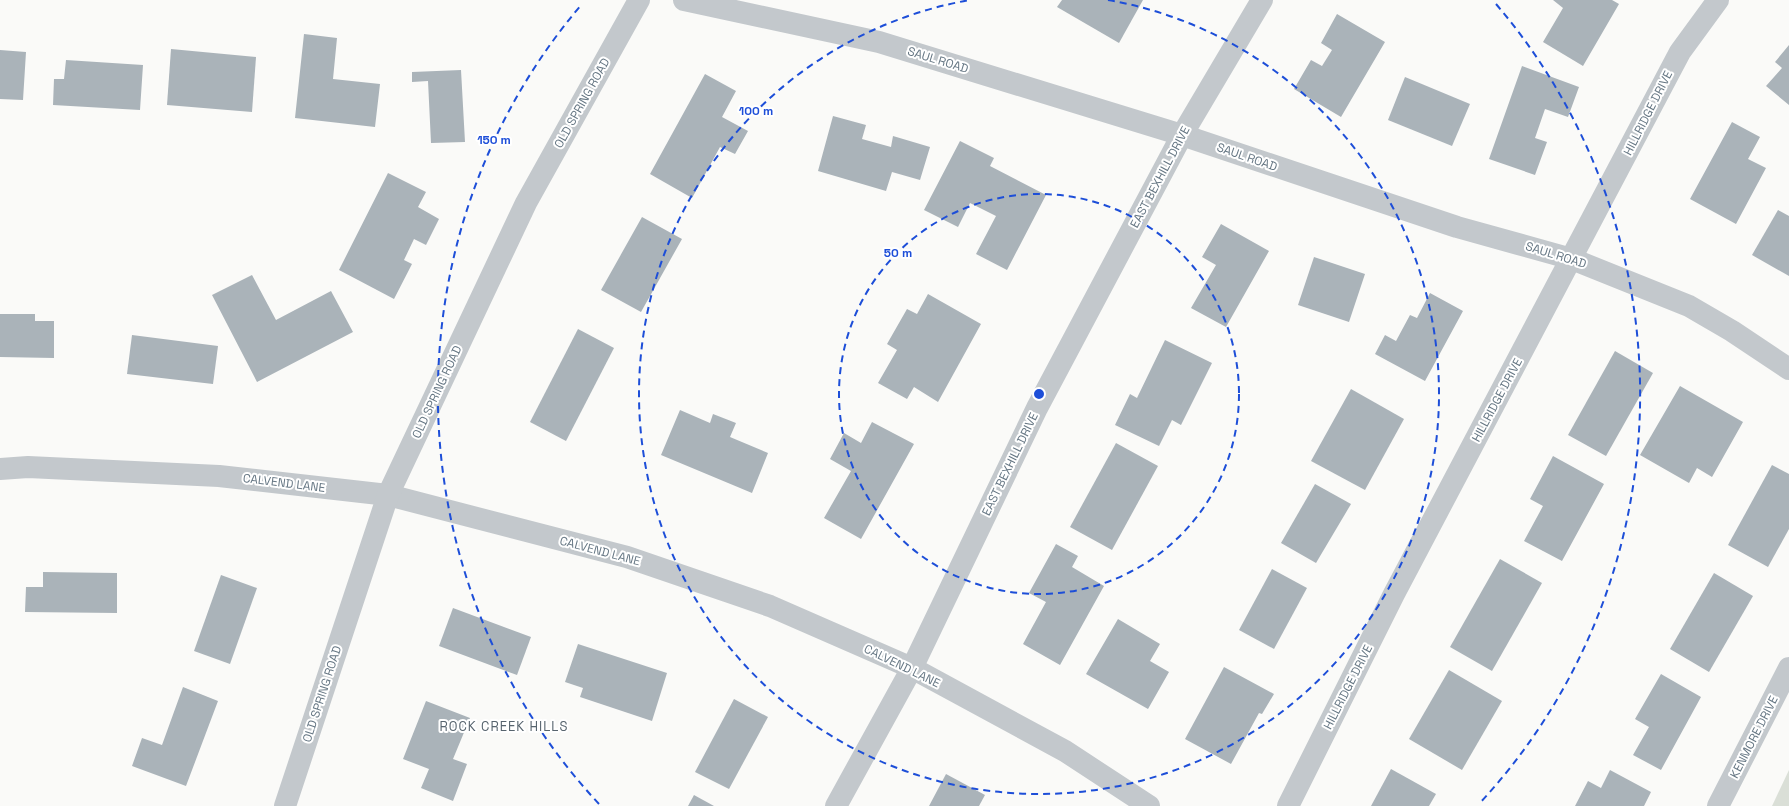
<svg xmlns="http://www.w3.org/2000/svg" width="1789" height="806" font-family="'Space Grotesk',sans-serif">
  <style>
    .green { fill: #dadfd7 }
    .building { fill: #aab3b9 }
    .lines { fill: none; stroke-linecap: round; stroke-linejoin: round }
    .minor { stroke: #c3c8cc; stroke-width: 22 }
    .ring { fill: none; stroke: #1d4ed8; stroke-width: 2; stroke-dasharray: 7 5 }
    .labels { text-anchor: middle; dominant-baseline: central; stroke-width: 4; stroke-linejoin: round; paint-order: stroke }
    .street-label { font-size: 12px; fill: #657683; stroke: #fff }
    .neighbourhood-label { font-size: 13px; letter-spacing: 1px; fill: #57646e; stroke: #fff }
    .centre { fill: #1d4ed8; stroke: #fff; stroke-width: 2 }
    .ring-label { font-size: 12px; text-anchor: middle; font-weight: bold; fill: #1d4ed8; stroke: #fff; stroke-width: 4; stroke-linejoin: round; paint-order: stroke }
  </style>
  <rect width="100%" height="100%" fill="#fafaf8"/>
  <path class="green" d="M1789,770V806H1772Z"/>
  <g class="building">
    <path d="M1062,0H1143L1119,43L1057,7Z"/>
    <path d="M1553,0H1612L1619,4L1583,66L1543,42L1563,8Z"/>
    <path d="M1337,14L1385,42L1341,117L1294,89L1311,60L1322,66L1332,50L1321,43Z"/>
    <path d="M304,34L337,38L333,79L380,84L375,127L295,118Z"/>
    <path d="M1789,45V105L1766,86L1782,68L1775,62Z"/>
    <path d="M171,49L256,57L252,112L167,105Z"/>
    <path d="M0,50L26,52L23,100L0,99Z"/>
    <path d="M66,60L143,65L140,110L53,105L54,79H64Z"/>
    <path d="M1522,66L1579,87L1568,117L1545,109L1535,138L1547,142L1535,175L1489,159Z"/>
    <path d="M461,70L465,142L431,143L428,81L412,82V72Z"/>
    <path d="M705,74L736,91L722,117L748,131L735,154L720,147L692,198L650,174Z"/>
    <path d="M1405,77L1470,104L1452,146L1388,120Z"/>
    <path d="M833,116L866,125L862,139L891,147L893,136L930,147L920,180L892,172L886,191L818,171Z"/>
    <path d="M1732,122L1760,137L1748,159L1766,168L1736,224L1690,199Z"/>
    <path d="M960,141L994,158L990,166L1046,195L1007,270L976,254L996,216L970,203L958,227L924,210Z"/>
    <path d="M388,173L426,192L418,207L439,219L426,245L414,239L404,260L412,264L394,299L339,270Z"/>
    <path d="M1778,210L1789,216V276L1752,255Z"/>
    <path d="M642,217L682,239L641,312L601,290Z"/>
    <path d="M1221,224L1269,251L1226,327L1191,308L1216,265L1202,257Z"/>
    <path d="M1314,257L1365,274L1349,322L1298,305Z"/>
    <path d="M252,275L276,320L331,291L353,332L257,382L212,295Z"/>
    <path d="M1430,293L1463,311L1425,381L1375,354L1385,335L1396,341L1410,315L1417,318Z"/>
    <path d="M928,294L981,324L938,402L914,387L907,399L878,383L897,350L887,344L907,309L917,314Z"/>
    <path d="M0,314H35V321H54V358L0,357Z"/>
    <path d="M578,329L614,348L566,441L530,422Z"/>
    <path d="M132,335L218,346L213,384L127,374Z"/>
    <path d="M1165,340L1212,363L1181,425L1172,420L1159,446L1115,425L1130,394L1137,398Z"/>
    <path d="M1615,351L1653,373L1606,456L1568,435Z"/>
    <path d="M1680,386L1743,422L1712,477L1697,468L1689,483L1640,455Z"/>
    <path d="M1351,389L1404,419L1365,490L1311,461Z"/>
    <path d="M680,410L710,423L713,414L736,423L730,437L768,453L752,493L661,455Z"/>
    <path d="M872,422L914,444L861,539L824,518L851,471L830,459L844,433L861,443Z"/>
    <path d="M1116,443L1158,466L1112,550L1070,527Z"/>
    <path d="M1553,456L1604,484L1562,561L1524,541L1543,506L1530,499Z"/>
    <path d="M1772,465L1789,474V529L1768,567L1728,545Z"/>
    <path d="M1315,484L1351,504L1316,563L1281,543Z"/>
    <path d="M1056,544L1078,556L1072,567L1104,586L1060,665L1023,644L1046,602L1029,593Z"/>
    <path d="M1500,559L1542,583L1492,671L1450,647Z"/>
    <path d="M1272,569L1307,588L1274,649L1239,630Z"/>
    <path d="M43,572L117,573V613L25,612L26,587H43Z"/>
    <path d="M1714,573L1753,596L1709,672L1670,649Z"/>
    <path d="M221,575L257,588L230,664L194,651Z"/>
    <path d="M453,608L531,637L517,675L439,646Z"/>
    <path d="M1118,619L1160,644L1150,661L1169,672L1148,709L1086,674Z"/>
    <path d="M578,644L667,673L652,721L580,697L583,688L565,682Z"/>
    <path d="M1224,667L1274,694L1262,714L1259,713L1231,764L1185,739Z"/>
    <path d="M1449,670L1502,701L1462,770L1409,739Z"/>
    <path d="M1661,674L1701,697L1661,770L1633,755L1649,727L1635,719Z"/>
    <path d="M183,687L218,701L186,786L132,766L142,738L162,745Z"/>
    <path d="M734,699L768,717L729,789L695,772Z"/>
    <path d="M426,701L470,718L453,759L467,764L453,801L421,788L429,769L403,759Z"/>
    <path d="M1391,769L1436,794L1429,806H1371Z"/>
    <path d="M1610,770L1651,792L1644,806H1575L1588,781L1601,788Z"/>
    <path d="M946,774L985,795L979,806H929Z"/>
    <path d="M694,795L714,806H688Z"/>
  </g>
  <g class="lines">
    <g class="minor">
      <path d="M684,0L879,42L1182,135L1457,227L1572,259L1689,306L1732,331L1789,369"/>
      <path d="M0,469L28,467L219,476L388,495L627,557L770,606L912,668L1065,751L1149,806"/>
      <path d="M285,806L388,495L526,203L639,0"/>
      <path d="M836,806L912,668L1037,408L1182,135L1262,0"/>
      <path d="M1288,806L1394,594L1680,52L1718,0"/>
      <path d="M1718,806L1789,668"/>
    </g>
  </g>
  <g class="ring">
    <circle cx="1039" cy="394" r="200"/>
    <path d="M1108 0A400 400 0 1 1 970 0"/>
    <path d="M599 804A601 601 0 0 1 582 4M1496 4A601 601 0 0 1 1479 804"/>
  </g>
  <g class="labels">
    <g class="street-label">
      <text transform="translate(938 60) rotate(17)">SAUL ROAD</text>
      <text transform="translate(582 103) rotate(-61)">OLD SPRING ROAD</text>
      <text transform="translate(1648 113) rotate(-63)">HILLRIDGE DRIVE</text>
      <text transform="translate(1247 157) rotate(19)">SAUL ROAD</text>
      <text transform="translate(1160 177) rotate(-62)">EAST BEXHILL DRIVE</text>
      <text transform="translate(1556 255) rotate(17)">SAUL ROAD</text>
      <text transform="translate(437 392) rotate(-65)">OLD SPRING ROAD</text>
      <text transform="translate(1497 400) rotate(-62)">HILLRIDGE DRIVE</text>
      <text transform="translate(1010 464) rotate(-64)">EAST BEXHILL DRIVE</text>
      <text transform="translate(284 483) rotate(7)">CALVEND LANE</text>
      <text transform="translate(600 551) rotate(15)">CALVEND LANE</text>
      <text transform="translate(902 666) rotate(26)">CALVEND LANE</text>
      <text transform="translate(1348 687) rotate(-63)">HILLRIDGE DRIVE</text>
      <text transform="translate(322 694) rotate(-72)">OLD SPRING ROAD</text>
      <text transform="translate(1754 737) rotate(-63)">KENMORE DRIVE</text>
    </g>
    <g class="neighbourhood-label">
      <text x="504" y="726">ROCK CREEK HILLS</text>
    </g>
  </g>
  <circle cx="1039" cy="394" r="6" class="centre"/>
  <g class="ring-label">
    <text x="756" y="115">100 m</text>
    <text x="494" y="144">150 m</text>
    <text x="898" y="257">50 m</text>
  </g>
</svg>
